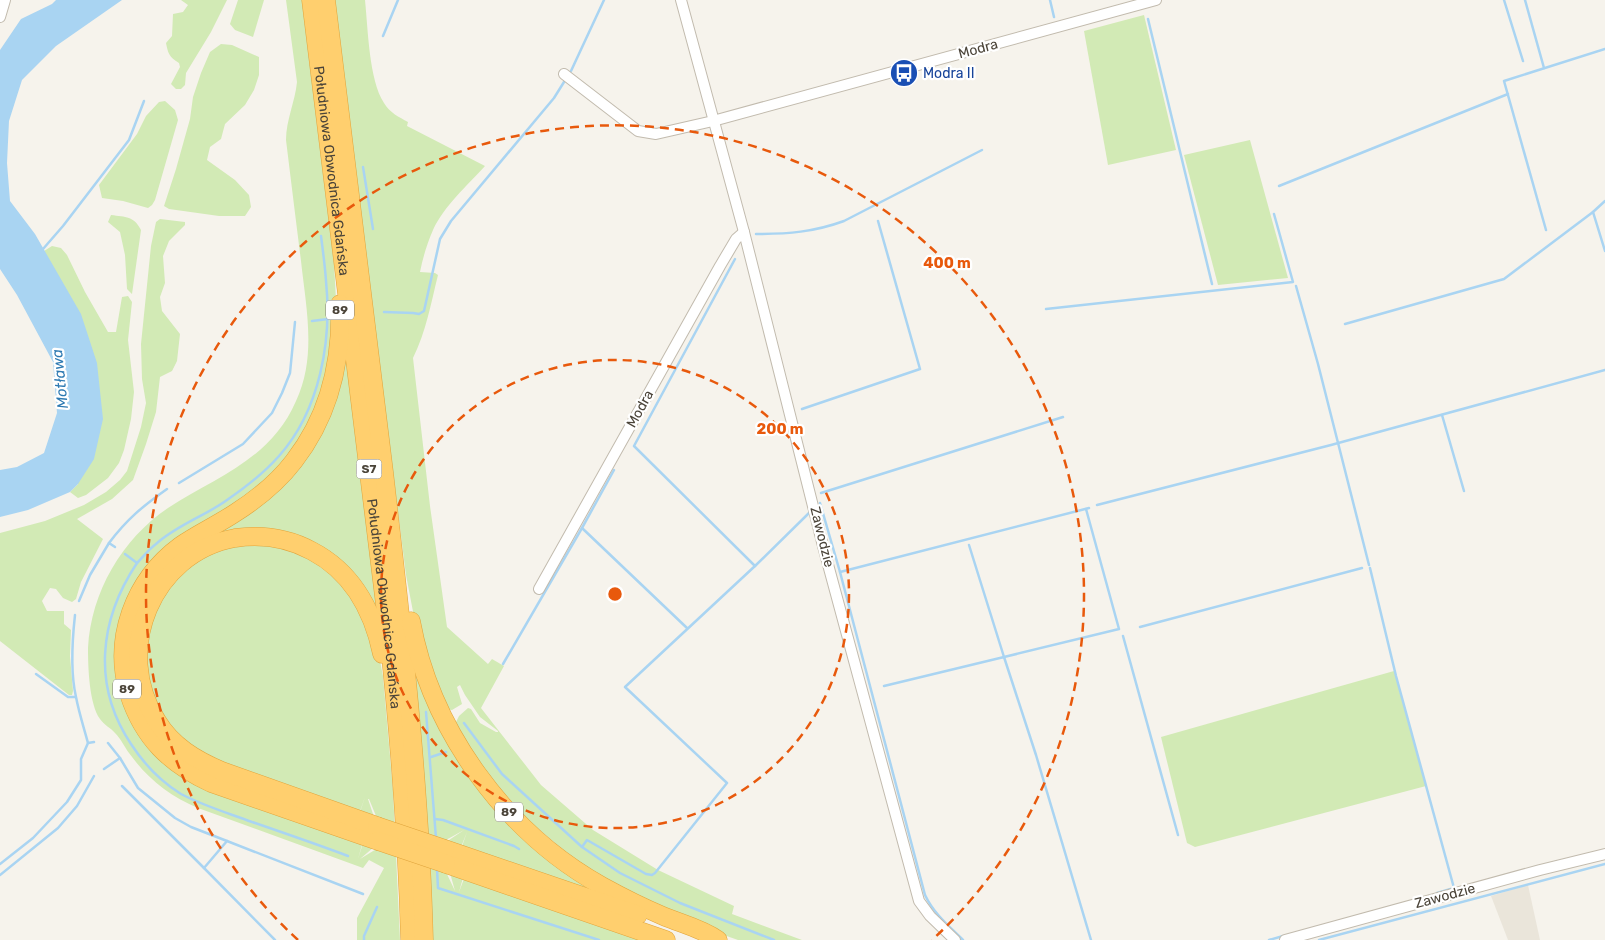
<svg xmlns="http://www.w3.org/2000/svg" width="1605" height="940" font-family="Rubik,sans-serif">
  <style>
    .residential { fill: #eae5da }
    .green { fill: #d2eab5 }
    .water { fill: #a9d4f2 }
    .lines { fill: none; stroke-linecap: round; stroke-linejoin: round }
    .stream { stroke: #a9d4f2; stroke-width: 2.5 }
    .minor-casing { stroke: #c2bbae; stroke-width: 12 }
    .motorway-casing { stroke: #e0a43c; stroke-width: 19 }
    .minor { stroke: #fff; stroke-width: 10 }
    .motorway { stroke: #ffcf6e; stroke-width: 18 }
    .motorway-bridge-casing { stroke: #e0a43c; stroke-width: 19; stroke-linecap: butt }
    .motorway-bridge { stroke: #ffcf6e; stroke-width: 18 }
    .ring { fill: none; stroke: #e8590c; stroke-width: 2.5; stroke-dasharray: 9 6 }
    .labels { text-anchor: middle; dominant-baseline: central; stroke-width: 4.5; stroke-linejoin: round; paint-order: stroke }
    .shield { fill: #fff; stroke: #817c74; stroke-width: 1 }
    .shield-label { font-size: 12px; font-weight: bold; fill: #4b4439 }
    .street-label { font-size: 14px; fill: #4b4439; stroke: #fff }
    .transit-label { font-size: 14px; fill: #164399; stroke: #fff; text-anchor: start }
    .water-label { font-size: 15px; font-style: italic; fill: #2e7ab2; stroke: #fff }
    .centre { fill: #e8590c; stroke: #fff; stroke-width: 2.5 }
    .ring-label { font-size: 15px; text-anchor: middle; font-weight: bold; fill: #e8590c; stroke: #fff; stroke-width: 4.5; stroke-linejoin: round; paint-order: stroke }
  </style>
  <rect width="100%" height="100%" fill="#f6f3ec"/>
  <path class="residential" d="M1528,885L1540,940H1508L1491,896Z"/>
  <g class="green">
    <path d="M181,0H227L211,32L186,73L185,85L181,89H176L171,84L180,67L179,63C169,57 168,53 166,43L172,36L173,14L183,12L188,5Z"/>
    <path d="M238,0H264L253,37L235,30L230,24Z"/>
    <path d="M286,0H302L334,263L336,300V329L315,418L278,471L154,563L135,721L363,841L358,859L363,843L374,847L360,859L378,848L376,816L369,799H368L374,817L360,812L365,797L359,814L196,753L159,715L143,660L154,606L194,560L239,543L293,547L351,587L380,661L383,676L393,790L400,940H357V918L384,868L369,860L363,868L198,808C169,796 147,778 129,753C124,746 121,739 115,733C111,728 104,725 100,719C89,704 88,666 88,648C91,592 122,539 168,508C218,476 271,459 296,401C317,356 306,308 301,261C296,221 291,181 286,140C286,120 295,102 297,82Z"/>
    <path d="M333,0H365C368,29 369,80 384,103C390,113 399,117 408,122L407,126L485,166C467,186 444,206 433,230C427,244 423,257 420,272L435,273L438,275C431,303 426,332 413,358L430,506L447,627L488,664L492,659L504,666L481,708L541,785L593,830L658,870L734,906L732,914L802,940H738L681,920L599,880L503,799L455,724L459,716L468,708L471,709L480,723L496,732H498V731L480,717L465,695L460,685L457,687L462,704L452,710L445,709L419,643L406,575Z"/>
    <path d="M1144,15L1176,150L1108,165L1084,31Z"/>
    <path d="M221,44L232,45L259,57V75L254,90L245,105L225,124L221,139L210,147L207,160L235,180L249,195L251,207L245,216H219L169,209L164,206L176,169L190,119L193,97L201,73L210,52Z"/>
    <path d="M165,101L175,110L178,120L155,200L152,205L148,208L123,201L102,198L99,185L137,134L146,116L159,102Z"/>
    <path d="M1250,140L1288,278L1218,285L1184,155Z"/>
    <path d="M111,215C126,217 134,216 141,230L132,294L127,289L125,255L120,232L108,222Z"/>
    <path d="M160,219L185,222V225L169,241L163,256L165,283L160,297L162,311L180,334L177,361L172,371L160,377L156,412L146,444L133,480L112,499L77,519L103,539L81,582L76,599L72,602L63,598L56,589L50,588L42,601L47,611H64V624L71,630L70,656L73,691L72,695H69L0,641V533L45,521L84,505L106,492L120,480L127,471L141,427L146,403L142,379L141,344L151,246L156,222Z"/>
    <path d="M52,246L61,248L67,255L85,292L108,332H116L122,297L128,296L132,302L128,340L134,392L131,419L124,450L119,463L108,478L86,495L78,498L70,492L78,484L58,276L44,251Z"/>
    <path d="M344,346H347L379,614L377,615C370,596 360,579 344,565C283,510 186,524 147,598C135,621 130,648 134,675C138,706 156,735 181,755C203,773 233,780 260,790C296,802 331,815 367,827L366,831L225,783C206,774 189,766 173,753C114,703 116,614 170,562C183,549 200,540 216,530C241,515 265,500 285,478C319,442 339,395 344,346Z"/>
    <path d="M412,643L477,779L626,904L461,849L467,832L461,847L446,842L464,830L446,840V872L455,891L450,873L463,878L459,892L465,876L652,940H431Z"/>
    <path d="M1394,671L1426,786L1195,847L1187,843L1161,737Z"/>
  </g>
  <path class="water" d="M56,0H122L56,46L22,80L9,121L7,163L10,201L35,234L81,314L97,363L103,419L94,459L78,484L70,492L28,510L0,517V470L17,467L44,453L57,413L53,362L17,295L0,269V50L21,19L52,4Z"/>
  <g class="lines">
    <g class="stream">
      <path d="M1050,0L1054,17"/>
      <path d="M1504,0L1523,61"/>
      <path d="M1525,0L1544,68"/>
      <path d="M1148,19L1212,284"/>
      <path d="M383,36L398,0"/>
      <path d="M571,71L604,0"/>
      <path d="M363,167L373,229"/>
      <path d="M1279,186L1508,94"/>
      <path d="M1593,212L1605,201"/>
      <path d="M1546,230L1504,81L1605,49"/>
      <path d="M756,234C788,234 814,232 844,221L982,150"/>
      <path d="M43,249L63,226L129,140L144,101"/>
      <path d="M735,259L634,446L755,566"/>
      <path d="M1296,286L1318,364L1369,565"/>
      <path d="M1046,309L1293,282L1274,214"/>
      <path d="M384,312L413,313L419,314L424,311L440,239L451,221L554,98L564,82"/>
      <path d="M312,321L328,319"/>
      <path d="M1345,324L1504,279L1593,212L1605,251"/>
      <path d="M802,409L920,369L878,221"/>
      <path d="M1442,415L1464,491"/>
      <path d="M179,483L243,444L272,413L282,393L290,373L295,322"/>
      <path d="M821,493L1063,417"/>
      <path d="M820,503L840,572L1089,508"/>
      <path d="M1097,505L1331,445L1605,370"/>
      <path d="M582,528L687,628"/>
      <path d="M109,543C127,519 143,506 167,489"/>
      <path d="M969,545L1004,657L1119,629L1086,509"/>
      <path d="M125,554L137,563C99,620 92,686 131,744C144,764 160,781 181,794C204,806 228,813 252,822C284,833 316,844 348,856"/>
      <path d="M137,563C144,556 149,549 156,544C177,525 205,516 227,500C246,487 264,473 279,456C320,410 332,341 326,281C325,266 323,251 321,236"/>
      <path d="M1370,568L1396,676L1454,888L1437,893"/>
      <path d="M840,572L925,895C934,914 949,926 963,940"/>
      <path d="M79,601L90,575L109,543L115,547"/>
      <path d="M75,615C72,642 70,671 76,697C79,713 84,728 88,743"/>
      <path d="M1140,627L1362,568"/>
      <path d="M1123,636L1178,835"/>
      <path d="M503,664L582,528L614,470"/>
      <path d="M36,674L68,697H75"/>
      <path d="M884,686L1004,657L1036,755L1091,940"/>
      <path d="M426,712L436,838"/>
      <path d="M464,723L502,774L582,847L620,873L680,903L774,940"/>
      <path d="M431,757L446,752"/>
      <path d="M120,758L138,788L175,818L191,827L227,841L204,868L122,786"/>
      <path d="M104,769L120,758L108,743"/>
      <path d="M435,819L443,820L514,846L519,849"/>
      <path d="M227,841L363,894"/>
      <path d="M582,847L587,840L646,874L652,875L655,873L727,783L625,687L755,566L810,512"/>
      <path d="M0,864L33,838L67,802L81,780V759L88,743L94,742"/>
      <path d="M204,868L275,940"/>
      <path d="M437,869L438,888L599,940"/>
      <path d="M0,875L58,828L77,806L94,776"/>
      <path d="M364,940V936L377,907"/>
      <path d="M1269,940L1283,936"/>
      <path d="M1319,940L1605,864"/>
    </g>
    <defs>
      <g id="minor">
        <path d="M681,0L744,232L823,546L919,901L930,916L955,940"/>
        <path d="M0,17L5,0"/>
        <path d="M564,74L638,131L656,134L713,121L1156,0"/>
        <path d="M539,589L720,266L736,239L744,232"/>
        <path d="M1285,940L1540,870L1605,854"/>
      </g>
      <g id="motorway">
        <path id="s1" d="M311,0L388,629C399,732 407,836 410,940"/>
        <path d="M326,0C345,157 365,314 384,472C402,627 420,783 424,940"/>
        <path d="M340,304C342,361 329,416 294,461C278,482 257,499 235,513C217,525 197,534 180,546C134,580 112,639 129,694C143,738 170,764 211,783L378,841"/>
        <path d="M411,621C431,730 505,832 602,886C622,897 642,907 663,916C682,924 701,928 718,940"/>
        <path d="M377,826L222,771C196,760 172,746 157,721C112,651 152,553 235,538C263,534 288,538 312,551C352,572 373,611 382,654"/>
        <path d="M445,849L638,915"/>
        <path d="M446,864L666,940"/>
      </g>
    </defs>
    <use href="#minor" class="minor-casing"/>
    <use href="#motorway" class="motorway-casing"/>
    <use href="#minor" class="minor"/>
    <use href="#motorway" class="motorway"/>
    <defs>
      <g id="motorway-bridge">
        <path d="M377,826L445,849"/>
        <path d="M378,841L446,864"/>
      </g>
    </defs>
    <use href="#motorway-bridge" class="motorway-bridge-casing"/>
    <use href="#motorway-bridge" class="motorway-bridge"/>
  </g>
  <g class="ring">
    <circle cx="615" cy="594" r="234"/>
    <path d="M298 940A469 469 0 1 1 932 940"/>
  </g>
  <defs>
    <symbol id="bus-disc" viewBox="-11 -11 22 22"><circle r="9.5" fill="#1a4fb4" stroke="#fff"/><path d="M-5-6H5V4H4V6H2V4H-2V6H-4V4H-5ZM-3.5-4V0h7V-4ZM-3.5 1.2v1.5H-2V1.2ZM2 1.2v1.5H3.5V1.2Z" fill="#fff"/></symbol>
  </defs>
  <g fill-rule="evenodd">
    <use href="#bus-disc" x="888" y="57" width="32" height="32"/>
  </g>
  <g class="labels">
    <g class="shield">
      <rect x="326" y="300.5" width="28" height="19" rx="4"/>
      <rect x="356.5" y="459.5" width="25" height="19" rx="4"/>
      <rect x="113" y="679.5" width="28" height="19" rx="4"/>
      <rect x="495" y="802.5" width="28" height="19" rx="4"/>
    </g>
    <g class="shield-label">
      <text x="340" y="310">89</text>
      <text x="369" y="469">S7</text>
      <text x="127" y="689">89</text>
      <text x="509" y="812">89</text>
    </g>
    <g class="street-label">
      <text transform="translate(978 49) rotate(-15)">Modra</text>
      <text stroke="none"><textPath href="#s1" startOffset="172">Południowa Obwodnica Gdańska</textPath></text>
      <text transform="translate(640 409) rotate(-61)">Modra</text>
      <text transform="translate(822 537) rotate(76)">Zawodzie</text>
      <text stroke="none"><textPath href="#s1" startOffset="608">Południowa Obwodnica Gdańska</textPath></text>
      <text transform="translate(1445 896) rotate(-15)">Zawodzie</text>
    </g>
    <g class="transit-label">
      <text x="923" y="73">Modra II</text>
    </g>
    <g class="water-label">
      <text transform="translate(60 379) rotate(-96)">Motława</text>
    </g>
  </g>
  <circle cx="615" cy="594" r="8" class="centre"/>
  <g class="ring-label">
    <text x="947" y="268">400 m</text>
    <text x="780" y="434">200 m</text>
  </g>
</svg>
